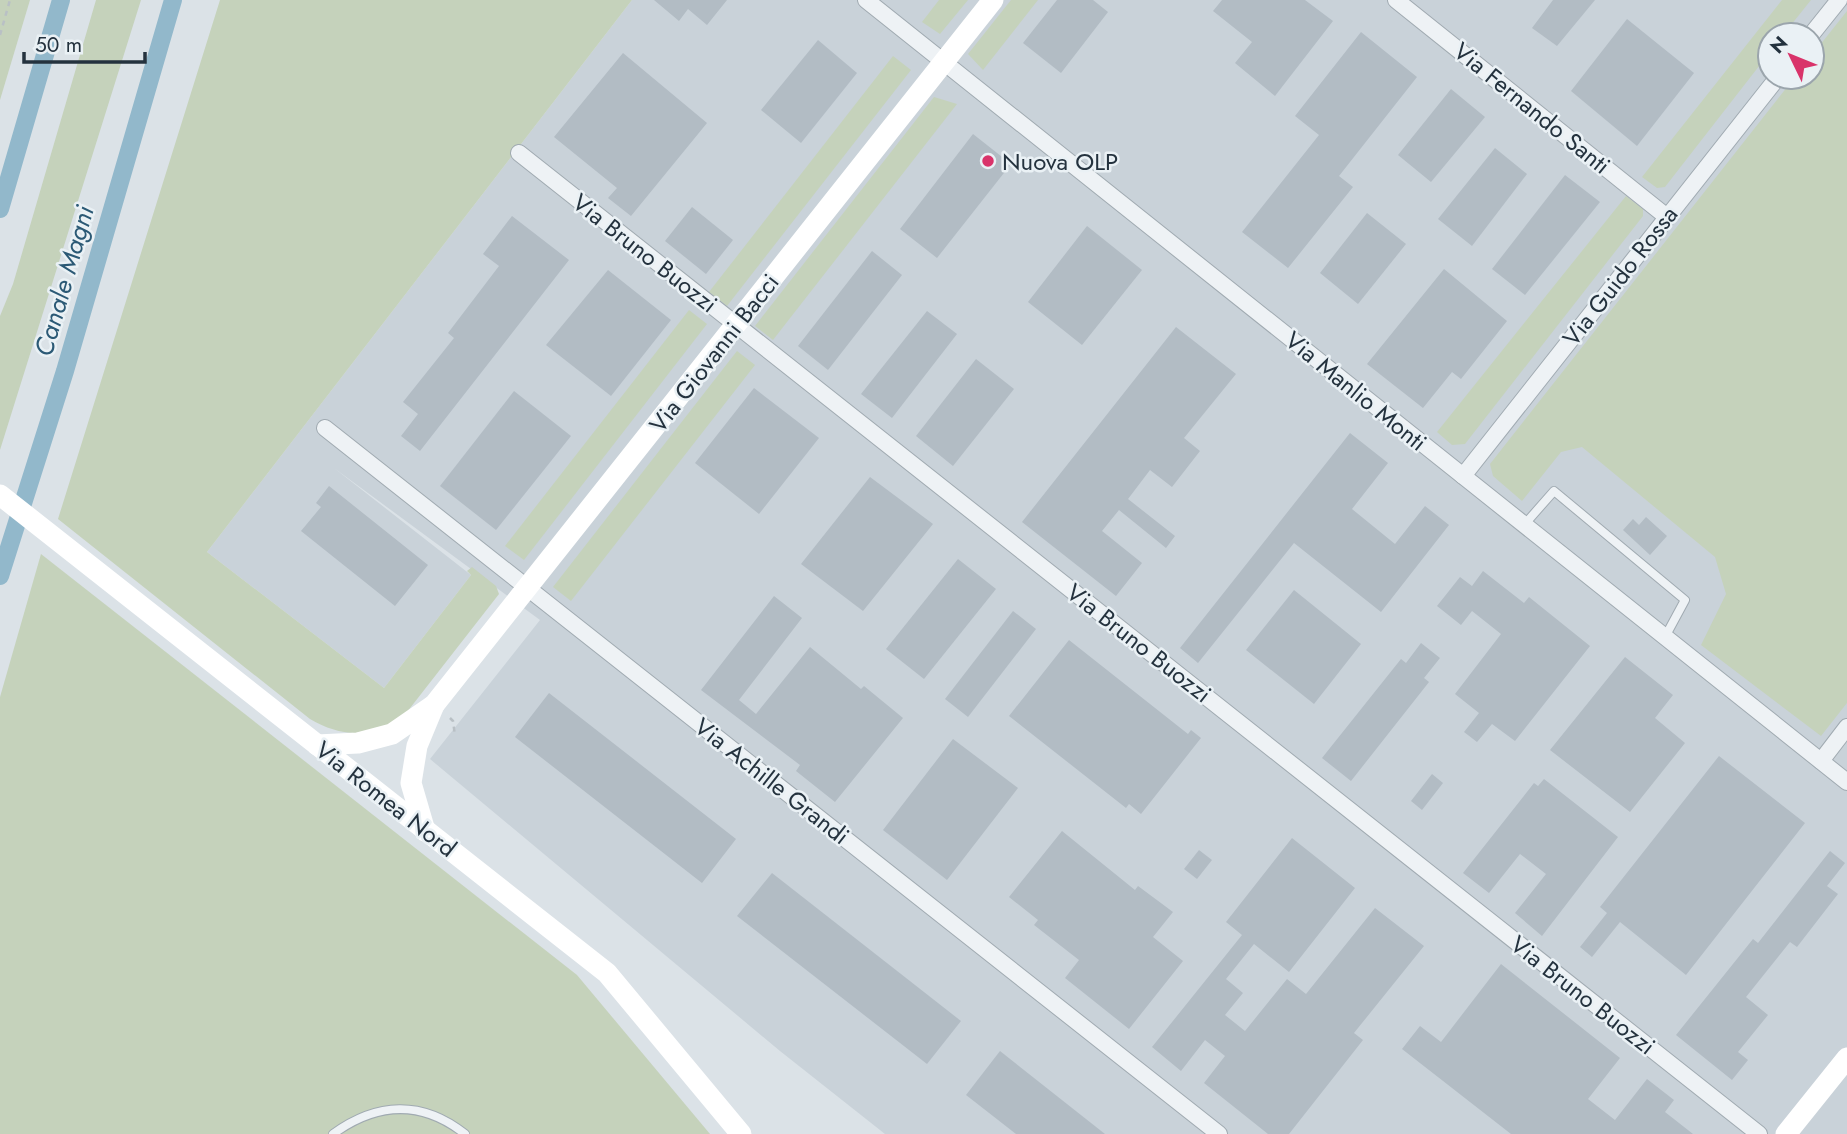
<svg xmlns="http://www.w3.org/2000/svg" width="1847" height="1134" font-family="Jost,sans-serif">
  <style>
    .built { fill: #c9d2d9; fill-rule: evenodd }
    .green { fill: #c5d2bb }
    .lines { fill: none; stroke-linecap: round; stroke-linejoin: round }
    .canal { stroke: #92b8cb; stroke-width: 18 }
    .building { fill: #b2bcc4 }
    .lane-casing { stroke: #a0aab1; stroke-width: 10 }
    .street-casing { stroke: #a0aab1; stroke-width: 18 }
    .path { stroke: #b9c0c5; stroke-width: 2.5; stroke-dasharray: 5 5; stroke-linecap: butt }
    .lane { stroke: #eef2f5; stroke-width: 8 }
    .street { stroke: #eef2f5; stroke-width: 16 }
    .secondary { stroke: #fff; stroke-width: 21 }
    .poi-dot { fill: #d9336a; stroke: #eaf1f5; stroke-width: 2.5 }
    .labels { text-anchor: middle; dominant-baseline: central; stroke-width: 5; stroke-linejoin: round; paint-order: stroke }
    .street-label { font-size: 24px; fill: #24323e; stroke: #eaf1f5 }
    .poi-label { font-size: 24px; fill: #24323e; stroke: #eaf1f5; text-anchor: start }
    .water-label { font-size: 26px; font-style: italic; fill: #2b5975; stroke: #eaf1f5 }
  </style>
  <rect width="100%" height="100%" fill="#dbe2e7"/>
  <path class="built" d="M632,0H1847V1134H885L780,1051L430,759L540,620L334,468L471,575L384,688L207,552ZM1770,35H1812V77H1770Z"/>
  <g class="green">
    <path d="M0,0H30L0,100Z"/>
    <path d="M96,0H141L0,450V316L13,284Z"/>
    <path d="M220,0H632L207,552L384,688L471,575L467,571L472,567L496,586L499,594L407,712C376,738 344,739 310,719L58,519Z"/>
    <path d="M939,0H968L940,34L922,22Z"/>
    <path d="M1011,0H1038L983,70L968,54Z"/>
    <path d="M1782,0H1811L1783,35H1770V52L1665,187L1657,188L1642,177Z"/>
    <path d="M1847,11V703L1821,736L1701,645L1726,594L1715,557L1582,447L1561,452L1522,501L1493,476L1490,464L1795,77H1812V55Z"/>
    <path d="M893,56L911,70L727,306L709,292Z"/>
    <path d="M934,97L957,104L773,340L755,326Z"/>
    <path d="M1626,196L1643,209V216L1465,444L1452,445L1437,432Z"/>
    <path d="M689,310L707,324L524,560L505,546Z"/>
    <path d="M737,351L755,365L571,601L553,587Z"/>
    <path d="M41,554L577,975L710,1134H0V697Z"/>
  </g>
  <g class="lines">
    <g class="canal">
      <path d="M0,209L61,0"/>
      <path d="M0,576L65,371L173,0"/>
    </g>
  </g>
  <g class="building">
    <path d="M654,0H727L707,25L688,9L679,21Z"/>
    <path d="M1057,0H1093L1108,12L1061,73L1023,43Z"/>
    <path d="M1222,0H1305L1333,21L1275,96L1235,63L1252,42L1213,11Z"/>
    <path d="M1553,0H1595L1557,46L1532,28Z"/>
    <path d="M1627,19L1694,73L1637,146L1571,91Z"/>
    <path d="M1361,32L1417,77L1339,176L1353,187L1288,268L1242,232L1319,135L1295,116Z"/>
    <path d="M818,40L857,73L801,143L761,110Z"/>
    <path d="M623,53L707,123L631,216L608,198L617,188L554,137Z"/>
    <path d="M1451,89L1485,117L1431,182L1398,155Z"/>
    <path d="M973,134L1011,164L937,258L900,229Z"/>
    <path d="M1495,148L1527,174L1472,246L1438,219Z"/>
    <path d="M1565,175L1600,202L1525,295L1492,269Z"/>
    <path d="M692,207L733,240L706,274L665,241Z"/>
    <path d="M1367,213L1406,244L1358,304L1320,273Z"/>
    <path d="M512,216L569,260L420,451L401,436L418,414L403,402L454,338L448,333L499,266L483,254Z"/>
    <path d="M1087,226L1142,270L1082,345L1028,302Z"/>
    <path d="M872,251L902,275L828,370L798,346Z"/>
    <path d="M1444,269L1507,321L1461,379L1452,372L1423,408L1367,364Z"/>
    <path d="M608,270L671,320L611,396L546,345Z"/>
    <path d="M927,311L957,334L892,418L861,394Z"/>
    <path d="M1176,327L1236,374L1184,438L1200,451L1172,487L1150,470L1128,499L1175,536L1166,548L1119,510L1102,531L1142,563L1116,596L1022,522Z"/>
    <path d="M976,359L1014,389L953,466L916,436Z"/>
    <path d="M754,388L819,438L759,514L695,463Z"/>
    <path d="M514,391L571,436L496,530L440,486Z"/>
    <path d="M1350,433L1388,463L1352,509L1395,544L1425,506L1449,525L1381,612L1294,543L1198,663L1180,648Z"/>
    <path d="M870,477L933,524L863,611L801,564Z"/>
    <path d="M329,486L428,565L395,606L301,531L321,507L316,503Z"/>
    <path d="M1646,517L1667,536L1650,555L1623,530L1633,519L1639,525Z"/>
    <path d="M958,559L996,589L924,679L886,649Z"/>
    <path d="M1483,571L1524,603L1529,597L1590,646L1515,741L1492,724L1477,742L1464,732L1479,713L1455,694L1501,634L1472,611L1461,625L1437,606L1460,577L1472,586Z"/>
    <path d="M1294,590L1361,644L1314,704L1246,650Z"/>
    <path d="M774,596L802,618L739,700L756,714L810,647L861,689L864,686L903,718L835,802L796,771L800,765L701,690Z"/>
    <path d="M1013,611L1036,629L968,717L945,699Z"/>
    <path d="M1069,640L1188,734L1191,730L1201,738L1141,814L1129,804L1126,808L1009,716Z"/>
    <path d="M1421,643L1440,658L1424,678L1429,682L1351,781L1322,758L1401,659L1406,663Z"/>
    <path d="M1625,657L1673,695L1655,718L1685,743L1630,812L1550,750Z"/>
    <path d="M549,693L736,839L702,883L515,737Z"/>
    <path d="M953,739L1018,788L947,880L883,830Z"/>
    <path d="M1719,756L1805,823L1686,975L1620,922L1592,957L1580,947L1607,913L1600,907Z"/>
    <path d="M1432,774L1443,783L1422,810L1411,801Z"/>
    <path d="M1544,779L1618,837L1542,936L1515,913L1546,874L1520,854L1489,893L1463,873L1534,783L1538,786Z"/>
    <path d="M1062,831L1135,890L1138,886L1173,912L1153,937L1183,961L1129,1029L1065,978L1079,960L1034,925L1038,920L1009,897Z"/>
    <path d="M1292,838L1355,888L1289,972L1254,944L1226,979L1243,993L1225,1015L1245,1031L1287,979L1306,994L1375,908L1424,946L1354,1033L1363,1040L1289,1134H1268L1204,1083L1225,1056L1205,1040L1181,1071L1152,1047L1242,935L1226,922Z"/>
    <path d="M1199,850L1212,860L1197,879L1184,869Z"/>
    <path d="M1830,851L1845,863L1827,886L1838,894L1797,947L1790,942L1746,997L1768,1015L1738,1052L1748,1060L1732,1080L1676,1035L1753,939L1758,943Z"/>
    <path d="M772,873L961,1021L927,1064L737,916Z"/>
    <path d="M1501,964L1620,1058L1588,1099L1615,1120L1647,1079L1674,1100L1665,1112L1693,1134H1511L1402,1049L1420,1026L1441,1042Z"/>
    <path d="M1000,1051L1105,1134H1016L966,1095Z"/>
  </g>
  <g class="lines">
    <defs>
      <g id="lane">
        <path d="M1524,525L1554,491L1685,600L1665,637"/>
        <path d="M333,1134C377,1102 422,1100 465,1134"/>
      </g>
      <g id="street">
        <path d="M866,0L1847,782"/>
        <path d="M1396,0L1667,217"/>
        <path d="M1811,35L1839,0"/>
        <path d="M519,153L1759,1134"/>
        <path d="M325,428L1219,1134"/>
        <path d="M1463,476L1778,77"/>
        <path d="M1821,761L1847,727"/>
      </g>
    </defs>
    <use href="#lane" class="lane-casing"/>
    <use href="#street" class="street-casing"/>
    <g class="path">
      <path d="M0,35L10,0"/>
      <path d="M450,718L453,721L455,736"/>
    </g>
    <use href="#lane" class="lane"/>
    <use href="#street" class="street"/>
    <g class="secondary">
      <path d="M0,495L607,973L741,1134"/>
      <path d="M317,745L358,743L392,734L434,705L993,0"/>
      <path d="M425,831L411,783L417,746L434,705"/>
      <path d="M1786,1134L1847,1058"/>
    </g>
  </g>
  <circle class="poi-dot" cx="988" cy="161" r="7"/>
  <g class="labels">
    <g class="street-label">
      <text transform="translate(1532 108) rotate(39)">Via Fernando Santi</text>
      <text transform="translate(645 253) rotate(38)">Via Bruno Buozzi</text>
      <text transform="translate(1620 276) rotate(-52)">Via Guido Rossa</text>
      <text transform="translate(714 353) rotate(-52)">Via Giovanni Bacci</text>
      <text transform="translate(1356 391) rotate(39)">Via Manlio Monti</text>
      <text transform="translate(1139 643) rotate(38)">Via Bruno Buozzi</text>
      <text transform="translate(772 781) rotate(38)">Via Achille Grandi</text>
      <text transform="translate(386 799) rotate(38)">Via Romea Nord</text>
      <text transform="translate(1583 995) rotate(38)">Via Bruno Buozzi</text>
    </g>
    <g class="poi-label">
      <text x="1002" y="161">Nuova OLP</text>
    </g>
    <g class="water-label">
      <text transform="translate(64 281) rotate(-74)">Canale Magni</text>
    </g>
  </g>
  <g transform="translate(1791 56) rotate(313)"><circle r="33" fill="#eaf1f5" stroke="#9ba5ac" stroke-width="2"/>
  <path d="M0-5L12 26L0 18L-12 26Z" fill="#d9336a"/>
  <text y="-10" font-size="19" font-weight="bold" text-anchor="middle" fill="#24323e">N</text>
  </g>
  <path d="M24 52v10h121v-10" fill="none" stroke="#24323e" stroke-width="3.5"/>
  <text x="35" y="52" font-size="21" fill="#24323e" stroke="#eaf1f5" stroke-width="5" paint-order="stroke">50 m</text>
</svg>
